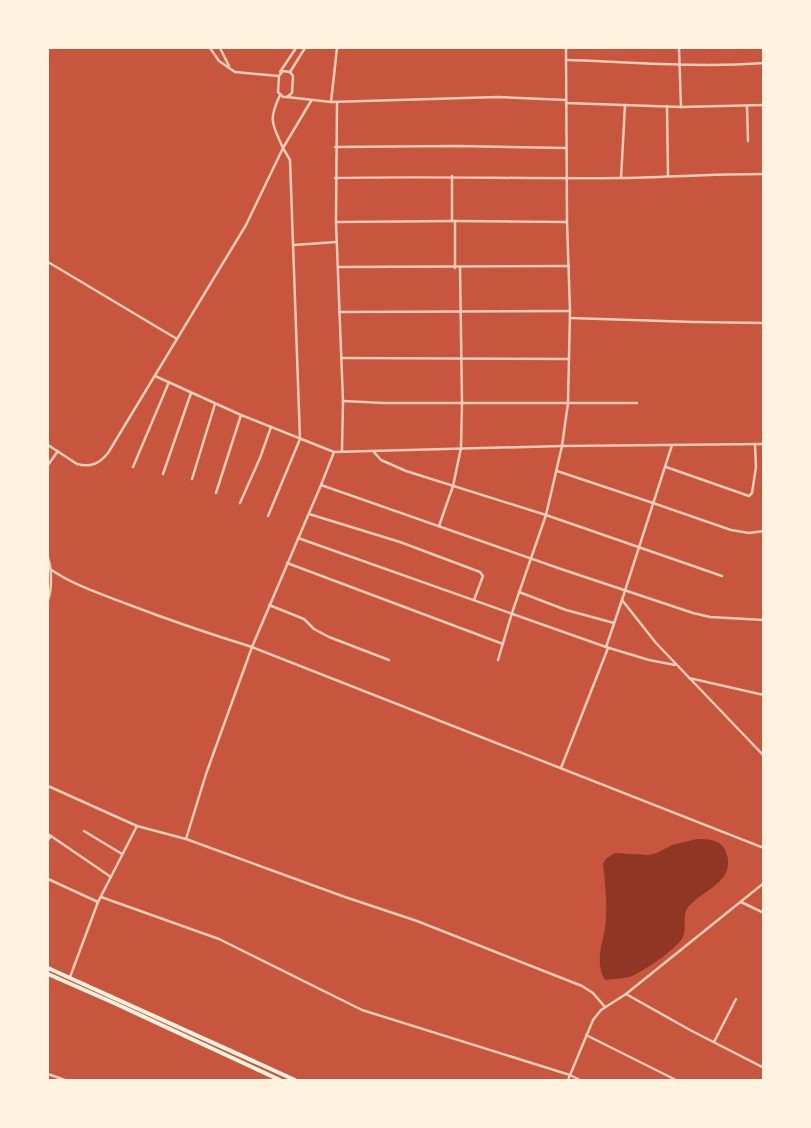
<svg xmlns="http://www.w3.org/2000/svg" width="811" height="1128" font-family="Rubik,sans-serif">
  <style>
    .water { fill: #8f3625 }
    .lines { fill: none; stroke-linecap: round; stroke-linejoin: round }
    .minor { stroke: #f1ccb7; stroke-width: 2.5 }
    .primary { stroke: #fff3e0; stroke-width: 4 }
  </style>
  <rect width="100%" height="100%" fill="#c8553d"/>
  <path class="water" d="M697,839C709,839 722,840 726,852C737,881 703,890 688,907C682,915 687,928 683,937C677,949 645,970 632,976C624,979 613,979 605,980C593,958 605,941 606,919C607,900 605,882 603,863L607,858L615,853L649,855L657,853L672,845Z"/>
  <g class="lines">
    <g class="minor">
      <path d="M210,48L219,61L235,72L279,76L283,71L290,72L293,76L292,93L287,97H283L278,92L279,76"/>
      <path d="M220,48L229,66"/>
      <path d="M679,48L681,107"/>
      <path d="M568,60C633,62 698,68 764,63"/>
      <path d="M280,72L296,48"/>
      <path d="M290,72L305,48"/>
      <path d="M287,97L331,102L498,97L566,100"/>
      <path d="M331,102L337,48"/>
      <path d="M337,102L336,222L343,401L342,451"/>
      <path d="M566,103L681,107L764,105"/>
      <path d="M667,106L668,176"/>
      <path d="M747,106L748,141"/>
      <path d="M335,147L457,146L566,148"/>
      <path d="M335,178C430,176 525,179 620,178C668,177 715,174 764,174"/>
      <path d="M621,178L625,105"/>
      <path d="M452,221V176"/>
      <path d="M336,222L455,221L567,222"/>
      <path d="M294,245L336,242"/>
      <path d="M48,262L177,339"/>
      <path d="M338,267L569,266"/>
      <path d="M455,268V221"/>
      <path d="M339,312L570,311"/>
      <path d="M570,318L694,322L764,323"/>
      <path d="M341,358L569,359"/>
      <path d="M155,376L241,415L334,452"/>
      <path d="M343,401L384,403H637"/>
      <path d="M48,445L77,464C91,468 100,463 108,453L246,225L283,148C272,123 268,121 280,95"/>
      <path d="M672,445L622,600L656,643L764,756"/>
      <path d="M373,451L381,460L406,471L546,515L722,576"/>
      <path d="M48,465L58,451"/>
      <path d="M133,467L169,382"/>
      <path d="M666,467L749,496L752,493L756,467L755,444"/>
      <path d="M557,471L653,503L731,530L749,533L764,531"/>
      <path d="M163,474L191,393"/>
      <path d="M192,479L215,404"/>
      <path d="M321,485L334,452L562,446L764,444"/>
      <path d="M216,493L241,415"/>
      <path d="M240,503L260,458L271,427"/>
      <path d="M309,514L400,542L480,572L483,576L474,600"/>
      <path d="M268,516L300,439L290,160L283,148L311,101"/>
      <path d="M439,526L453,486L461,448L462,403L460,267"/>
      <path d="M298,538L606,647L649,660L675,665"/>
      <path d="M48,558C52,569 52,589 48,600"/>
      <path d="M287,563L503,644"/>
      <path d="M50,569C73,585 101,594 127,604C169,620 210,634 252,647L764,848"/>
      <path d="M519,592L566,610L614,623"/>
      <path d="M269,605L304,619L314,629L329,637L389,660"/>
      <path d="M606,647L622,600"/>
      <path d="M498,660L512,613L546,515L562,446L568,403L570,311L567,222L566,48"/>
      <path d="M689,678L764,695"/>
      <path d="M561,768L608,648"/>
      <path d="M48,786L137,826L186,839L345,897L417,921L582,986L593,993L605,1007"/>
      <path d="M84,831L122,854"/>
      <path d="M48,834L111,877"/>
      <path d="M186,839L206,774L252,647L321,485L561,569L693,613L710,617L764,620"/>
      <path d="M48,840L51,836"/>
      <path d="M48,879L98,902"/>
      <path d="M101,897L219,939L362,1010L570,1075L580,1080"/>
      <path d="M741,902L764,913"/>
      <path d="M70,977L98,902L137,826"/>
      <path d="M626,994L690,1030L764,1068"/>
      <path d="M586,1035L676,1080"/>
      <path d="M714,1042L736,999"/>
      <path d="M48,1074L65,1080"/>
      <path d="M568,1080L593,1020L601,1010L626,994L764,883"/>
    </g>
    <g class="primary">
      <path d="M48,968L295,1080"/>
      <path d="M48,974L114,1003L280,1080"/>
    </g>
  </g>
  <rect width="811" height="1128" fill="none" stroke="#fff3e0" stroke-width="98"/>
</svg>
